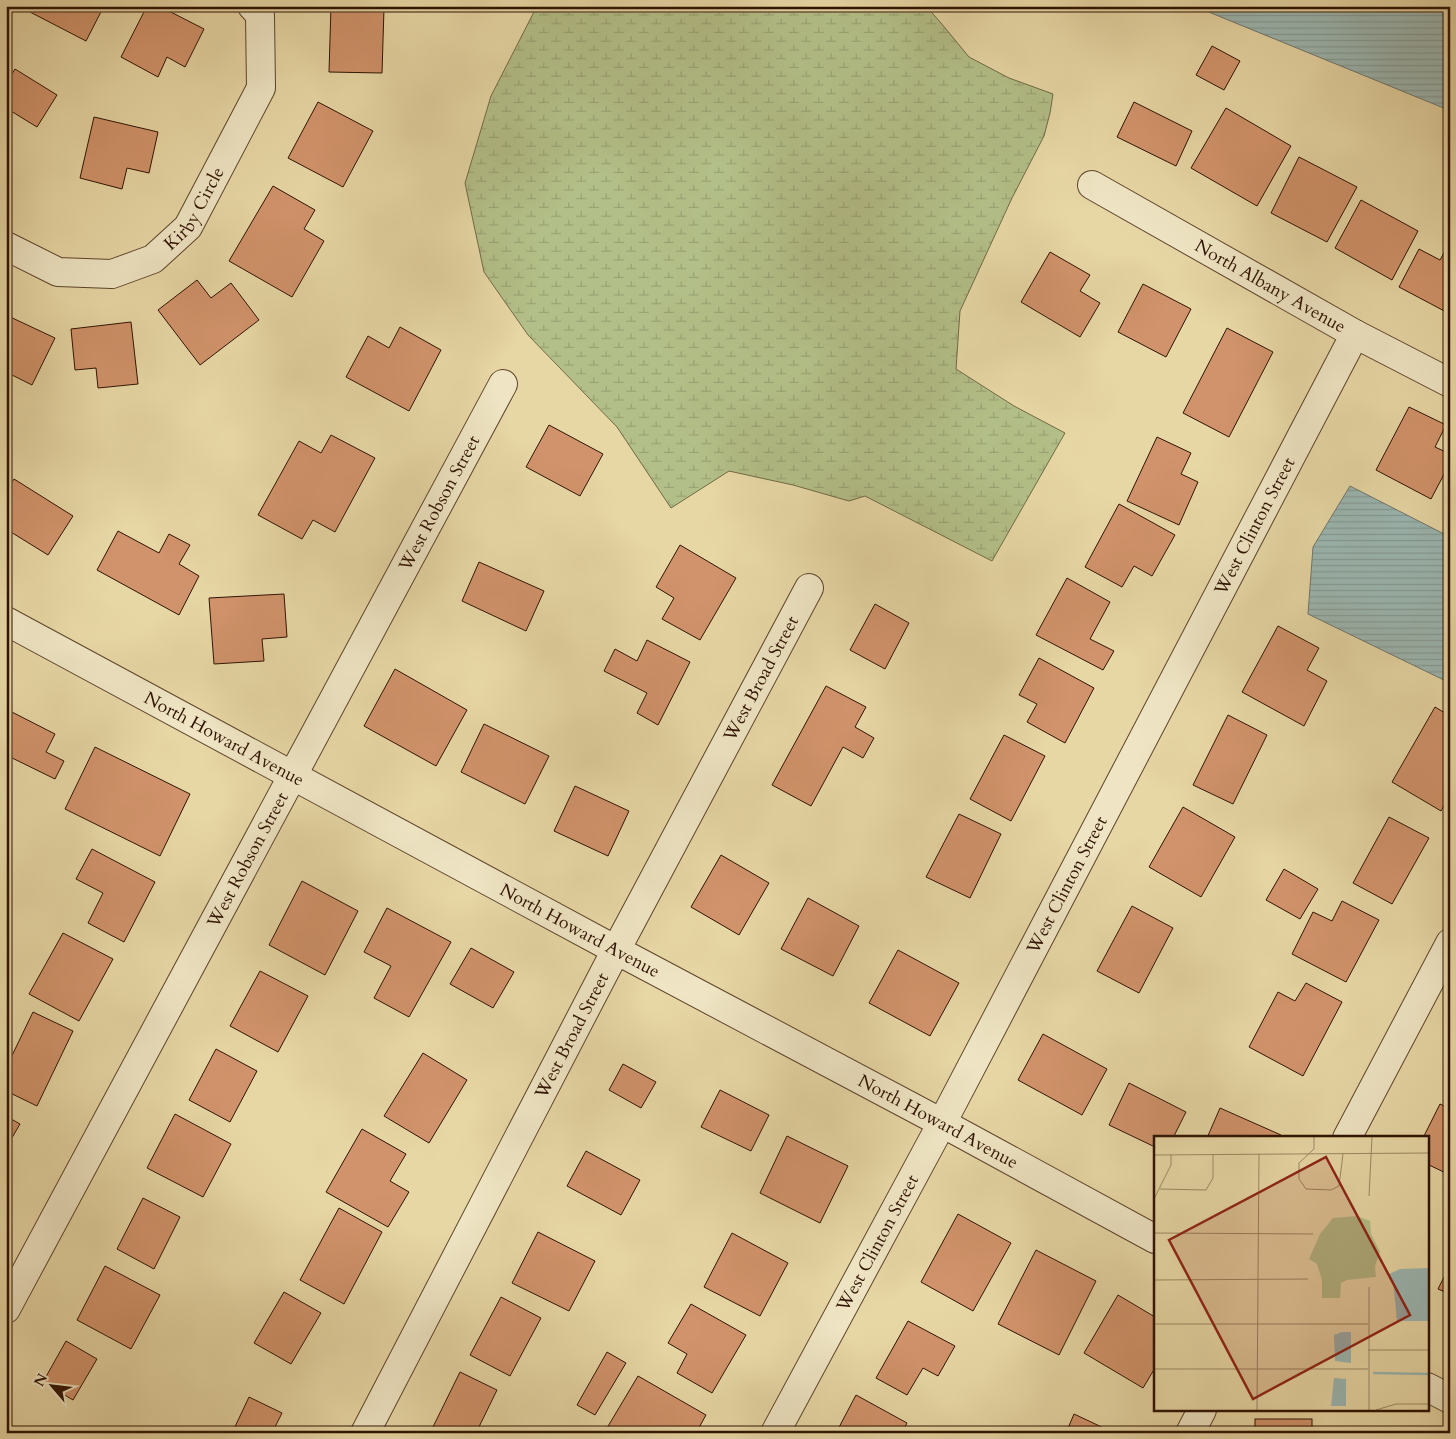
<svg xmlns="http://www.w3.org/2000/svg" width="1456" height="1439" font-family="Cardo,serif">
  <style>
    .wetland { fill: url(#wetland-marsh); stroke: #716945 }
    .water { fill: url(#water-rules); stroke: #70756c }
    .building { fill: #d1936b; stroke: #2f1302 }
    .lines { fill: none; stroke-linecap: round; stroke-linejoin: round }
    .minor-casing { stroke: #5d442b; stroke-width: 30 }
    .minor { stroke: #efe5c4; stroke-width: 28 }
    .labels { text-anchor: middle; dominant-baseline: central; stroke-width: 5; stroke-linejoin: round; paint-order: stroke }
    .street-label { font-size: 18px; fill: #2f1302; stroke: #efe5c4 }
    .inset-river { fill: none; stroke: #9bb7b2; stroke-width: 2.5 }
    .inset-road { fill: none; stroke: #9d8964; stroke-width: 1 }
    .view { fill: #8f2418; fill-opacity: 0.15; stroke: #8f2418; stroke-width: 2.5 }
    .inset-edge { fill: none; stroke: #2f1302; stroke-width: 2.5 }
  </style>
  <defs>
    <pattern id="wetland-marsh" width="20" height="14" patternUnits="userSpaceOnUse" patternTransform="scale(1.25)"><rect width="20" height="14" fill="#b3bf88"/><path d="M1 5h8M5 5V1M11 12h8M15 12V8" fill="none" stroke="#9aa374"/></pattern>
    <pattern id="water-rules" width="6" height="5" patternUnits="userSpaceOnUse" patternTransform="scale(1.25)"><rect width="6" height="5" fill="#9bb7b2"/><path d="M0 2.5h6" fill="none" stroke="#869c97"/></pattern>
  </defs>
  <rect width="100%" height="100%" fill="#e7d7a5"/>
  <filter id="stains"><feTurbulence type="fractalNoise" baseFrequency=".004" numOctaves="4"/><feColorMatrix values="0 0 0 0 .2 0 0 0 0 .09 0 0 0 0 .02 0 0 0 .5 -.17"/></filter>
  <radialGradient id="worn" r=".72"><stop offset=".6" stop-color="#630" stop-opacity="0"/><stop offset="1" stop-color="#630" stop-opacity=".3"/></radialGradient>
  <path class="wetland" d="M537,6H926L941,23L969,57L1009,78L1053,94L1050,113L1044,136L1012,198L960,311L956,369L1014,406L1065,433L992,561L865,496L849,501L793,485L729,471L671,508L617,427L528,335L484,272L465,183L491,96Z"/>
  <g class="water">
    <path d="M1194,6H1450V103L1446,109Z"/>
    <path d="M1350,486L1450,537V683L1308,614L1313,547Z"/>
  </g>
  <g class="building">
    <path d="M33,6H104L86,41L30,12Z"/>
    <path d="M147,6H159L204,29L185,67L167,57L158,77L121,57Z"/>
    <path d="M331,6L384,8L382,73L329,72Z"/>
    <path d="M1212,46L1240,61L1224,90L1196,75Z"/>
    <path d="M15,69L57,95L37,127L6,108V83Z"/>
    <path d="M318,102L373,131L343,187L288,158Z"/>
    <path d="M1134,102L1192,131L1176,166L1117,137Z"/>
    <path d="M1226,108L1291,146L1257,206L1191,168Z"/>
    <path d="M94,117L158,132L149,173L127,168L122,189L80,178Z"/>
    <path d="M1299,157L1357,187L1327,242L1271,213Z"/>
    <path d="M273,186L315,210L304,229L324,241L292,297L229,261Z"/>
    <path d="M1361,200L1418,231L1392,280L1335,248Z"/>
    <path d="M1450,242V314L1399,287L1419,249L1440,260Z"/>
    <path d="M1050,252L1090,275L1080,291L1100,303L1080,337L1021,302Z"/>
    <path d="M197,280L211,298L231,283L259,320L200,365L158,310Z"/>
    <path d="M1143,284L1191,309L1166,357L1118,332Z"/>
    <path d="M6,315L55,338L32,385L6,372Z"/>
    <path d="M131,322L138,384L98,388L96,368L75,370L71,329Z"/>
    <path d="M400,327L441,350L409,411L346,377L368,336L389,348Z"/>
    <path d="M1227,328L1273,352L1229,437L1183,413Z"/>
    <path d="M1409,407L1446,425L1435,447L1450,454V463L1431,499L1376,470Z"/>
    <path d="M549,425L603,454L580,496L526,467Z"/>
    <path d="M331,435L375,458L335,532L313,520L302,539L258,515L299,441L321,453Z"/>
    <path d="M1157,437L1191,453L1181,474L1198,482L1179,525L1127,501Z"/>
    <path d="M14,479L73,516L48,555L6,529V492Z"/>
    <path d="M1119,504L1175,535L1152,576L1134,566L1122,587L1085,567Z"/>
    <path d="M118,531L159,553L169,534L190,545L179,564L199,576L179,615L97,570Z"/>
    <path d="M680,545L736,578L700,640L662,619L674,598L656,587Z"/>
    <path d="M479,562L544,591L526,631L462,601Z"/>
    <path d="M1067,578L1110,602L1090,639L1114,651L1103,670L1036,635Z"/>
    <path d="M284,594L287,637L262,639L264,661L214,664L209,598Z"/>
    <path d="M875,604L909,623L885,669L850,650Z"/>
    <path d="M1278,626L1319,648L1307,670L1327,681L1304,726L1242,692Z"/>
    <path d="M647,640L690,662L658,725L637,713L647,693L604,671L615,649L637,661Z"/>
    <path d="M1039,658L1094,688L1065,743L1027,722L1037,704L1019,695Z"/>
    <path d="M395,669L467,710L436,766L364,726Z"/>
    <path d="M826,686L866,707L855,727L874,738L863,758L843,747L811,806L772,785Z"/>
    <path d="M1435,707L1450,716V795L1441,811L1392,782Z"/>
    <path d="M6,709L55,734L46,752L64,761L55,779L6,755Z"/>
    <path d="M1228,715L1267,735L1233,804L1193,785Z"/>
    <path d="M484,724L549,756L525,804L461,772Z"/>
    <path d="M1004,735L1045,756L1011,821L970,799Z"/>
    <path d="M95,747L190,794L160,856L65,809Z"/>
    <path d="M575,786L629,811L608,856L554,831Z"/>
    <path d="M1183,807L1235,837L1201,897L1149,867Z"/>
    <path d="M959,814L1001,834L970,898L926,877Z"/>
    <path d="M1389,817L1429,838L1392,904L1353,883Z"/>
    <path d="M92,849L155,882L124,942L88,923L103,893L76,879Z"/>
    <path d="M721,855L769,883L739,935L691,907Z"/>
    <path d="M1284,869L1318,889L1300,919L1266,900Z"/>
    <path d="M302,881L358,911L325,975L269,945Z"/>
    <path d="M808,898L859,926L833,976L781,949Z"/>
    <path d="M1342,901L1379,920L1346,982L1292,954L1313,912L1332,921Z"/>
    <path d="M1132,906L1173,928L1139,993L1097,971Z"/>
    <path d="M387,908L451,942L409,1017L374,998L391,966L364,952Z"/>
    <path d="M63,933L113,959L79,1021L29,994Z"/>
    <path d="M471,948L514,972L493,1008L450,984Z"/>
    <path d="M898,950L959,983L930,1036L869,1003Z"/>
    <path d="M260,971L308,996L278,1052L230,1026Z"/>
    <path d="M1306,983L1342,1002L1303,1076L1249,1047L1278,992L1295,1001Z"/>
    <path d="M33,1012L73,1031L37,1106L6,1091V1068Z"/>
    <path d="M1043,1034L1107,1069L1082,1115L1018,1080Z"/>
    <path d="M216,1049L257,1071L230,1122L189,1100Z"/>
    <path d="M423,1053L467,1080L429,1143L384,1116Z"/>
    <path d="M623,1064L656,1082L641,1108L609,1090Z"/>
    <path d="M1129,1083L1186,1112L1173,1138H1155V1147L1109,1125Z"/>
    <path d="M720,1090L769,1115L751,1151L701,1127Z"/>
    <path d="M1440,1104L1450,1109V1175L1427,1164V1138H1423Z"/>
    <path d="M1220,1108L1281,1135L1280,1138H1207Z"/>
    <path d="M175,1114L231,1144L203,1197L147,1168Z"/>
    <path d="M6,1116L20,1124L6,1148Z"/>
    <path d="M362,1129L406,1154L390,1181L409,1192L388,1227L326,1192Z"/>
    <path d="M787,1136L848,1166L820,1223L760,1193Z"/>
    <path d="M586,1151L640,1180L621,1215L567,1186Z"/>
    <path d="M143,1198L180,1217L154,1269L117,1249Z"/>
    <path d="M339,1208L382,1232L344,1304L300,1280Z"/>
    <path d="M958,1214L1011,1243L973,1311L921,1282Z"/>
    <path d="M538,1232L595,1261L569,1311L512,1283Z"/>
    <path d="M732,1233L788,1263L760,1316L704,1287Z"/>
    <path d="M1036,1250L1096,1281L1059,1355L998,1324Z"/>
    <path d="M1450,1265V1294L1438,1289Z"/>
    <path d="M105,1266L160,1295L131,1349L77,1320Z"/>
    <path d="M284,1292L321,1313L291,1364L254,1343Z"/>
    <path d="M1118,1295L1155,1317V1368L1143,1388L1084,1353Z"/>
    <path d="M501,1297L541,1318L510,1376L470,1355Z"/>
    <path d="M691,1304L746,1335L712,1393L677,1373L687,1354L668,1343Z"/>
    <path d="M908,1321L955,1346L938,1376L923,1368L907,1395L876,1378Z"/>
    <path d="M66,1341L97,1359L73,1400L43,1382Z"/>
    <path d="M607,1352L626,1363L595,1415L577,1405Z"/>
    <path d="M460,1372L497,1390L476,1433H430Z"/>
    <path d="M638,1376L706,1415L696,1433H604Z"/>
    <path d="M856,1395L907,1423L902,1433H836Z"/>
    <path d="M249,1397L282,1413L272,1433H232Z"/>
    <path d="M1074,1414L1108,1430L1106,1433H1066Z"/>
    <rect x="1255" y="1419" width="57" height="14"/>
  </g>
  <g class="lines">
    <defs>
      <g id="minor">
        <path id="s1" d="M1092,185L1355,334L1450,383"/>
        <path id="s2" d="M6,246L58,272L112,274L153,259L188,227L261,88L260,15L252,6"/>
        <path id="s3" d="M6,621L616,950L942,1123L1155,1239"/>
        <path d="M1347,1138L1450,943"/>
        <path id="s4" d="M6,1309L503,384"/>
        <path d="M1427,1387L1450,1399"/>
        <path id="s5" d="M365,1433L616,950L809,588"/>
        <path id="s6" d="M775,1433L942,1123L1355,334"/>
        <path d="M1190,1433L1202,1410"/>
      </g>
    </defs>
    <use href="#minor" class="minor-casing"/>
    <use href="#minor" class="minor"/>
  </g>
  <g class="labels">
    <g class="street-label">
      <text stroke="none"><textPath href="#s2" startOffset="222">Kirby Circle</textPath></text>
      <text stroke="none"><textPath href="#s1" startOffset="205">North Albany Avenue</textPath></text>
      <text stroke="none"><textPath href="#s4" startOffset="915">West Robson Street</textPath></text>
      <text stroke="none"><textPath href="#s6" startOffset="1026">West Clinton Street</textPath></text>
      <text stroke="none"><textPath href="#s5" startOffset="852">West Broad Street</textPath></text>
      <text stroke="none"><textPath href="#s3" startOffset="248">North Howard Avenue</textPath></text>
      <text stroke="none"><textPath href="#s4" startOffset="510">West Robson Street</textPath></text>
      <text stroke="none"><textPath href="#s6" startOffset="621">West Clinton Street</textPath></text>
      <text stroke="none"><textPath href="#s3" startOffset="652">North Howard Avenue</textPath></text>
      <text stroke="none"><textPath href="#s5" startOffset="448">West Broad Street</textPath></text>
      <text stroke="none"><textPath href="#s3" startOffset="1058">North Howard Avenue</textPath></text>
      <text stroke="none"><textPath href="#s6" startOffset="216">West Clinton Street</textPath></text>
    </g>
  </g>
  <g transform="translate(1154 1136)">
    <rect width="275" height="275" fill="#e7d7a5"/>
    <path d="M203,80L216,85L217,98L226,116L221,130L222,141L193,144L187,147L186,162H168V144L163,128L155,123L166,98L179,82Z" fill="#b3bf88"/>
    <path d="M275,132V185H243L239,145L235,138L246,133ZM188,196H197V227L181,225L180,199ZM180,242L192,243V270H177Z" fill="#9bb7b2"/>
    <path class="inset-river" d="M219,237L275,238"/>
    <path class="inset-road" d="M160,1V13L145,27V43L152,53L177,54L185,50L189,18M0,19L275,17M6,53L52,54L59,42V18M215,60L218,1M0,63L17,29V19M0,97L159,98M0,144L154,143M215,151V274M0,188H214M214,214H275M0,233H214M103,274L105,18M222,274L242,268H275"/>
    <path class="view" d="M172,21L256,179L99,263L15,104Z"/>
    <rect width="275" height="275" class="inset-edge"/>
  </g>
  <rect width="1456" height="1439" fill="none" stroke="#e7d7a5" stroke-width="25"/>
  <rect x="8" y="8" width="1441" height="1424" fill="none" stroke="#2f1302" stroke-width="2.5"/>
  <rect x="12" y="12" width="1431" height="1414" fill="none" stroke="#2f1302"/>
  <g transform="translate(52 1386) rotate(298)" stroke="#efe5c4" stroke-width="4" paint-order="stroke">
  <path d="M0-4L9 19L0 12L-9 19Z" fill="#2f1302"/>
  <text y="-8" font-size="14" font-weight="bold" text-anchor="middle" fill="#2f1302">N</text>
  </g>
  <rect width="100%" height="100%" filter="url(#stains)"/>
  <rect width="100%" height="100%" fill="url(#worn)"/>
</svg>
